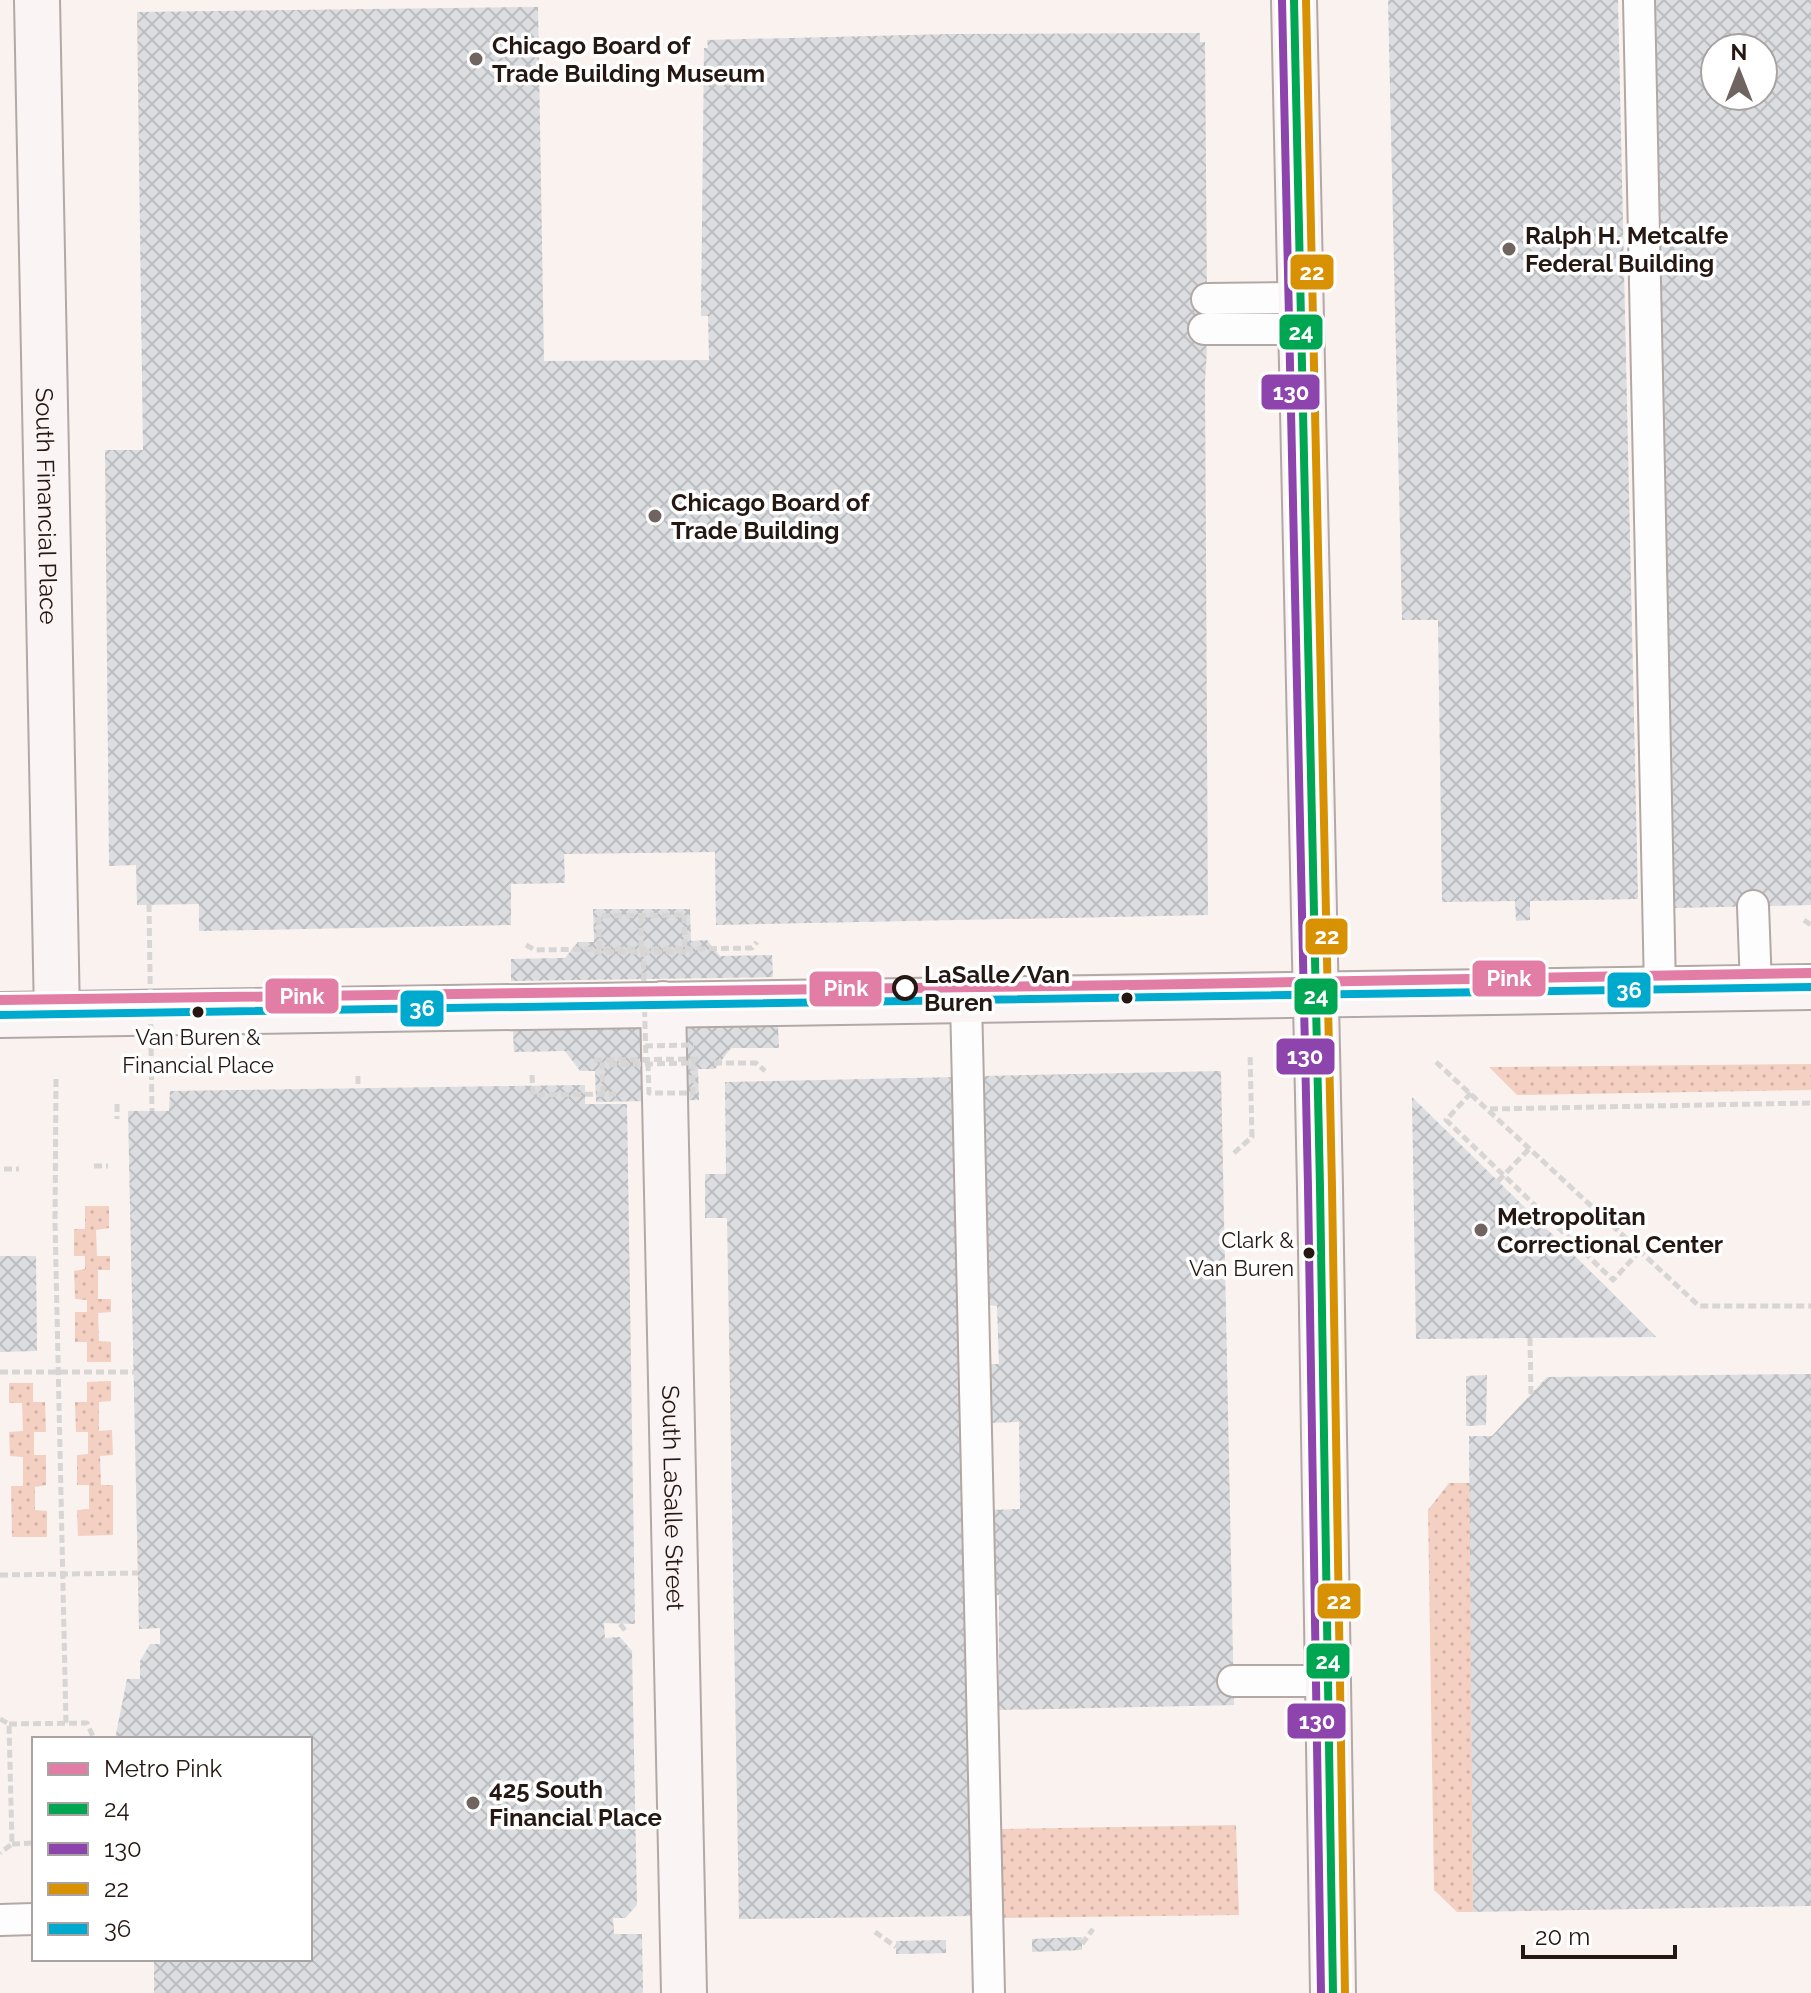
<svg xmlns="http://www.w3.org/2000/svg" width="1811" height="1993" font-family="Raleway,sans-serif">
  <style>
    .green { fill: url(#green-dots) }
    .building { fill: url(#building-cross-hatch); fill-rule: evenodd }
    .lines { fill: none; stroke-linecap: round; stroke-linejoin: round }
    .lane-casing { stroke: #b2a8a5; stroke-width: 34 }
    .secondary-casing { stroke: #b2a8a5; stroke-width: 48 }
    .path { stroke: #d8d5d5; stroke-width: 5; stroke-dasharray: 8 4; stroke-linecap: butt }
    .lane { stroke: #fefdfd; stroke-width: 30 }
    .secondary { stroke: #faf5f4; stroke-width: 44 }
    .path-bridge { stroke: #d8d5d5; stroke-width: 5; stroke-dasharray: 8 4; stroke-linecap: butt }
    .bus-1-casing { stroke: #fff; stroke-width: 14 }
    .bus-2-casing { stroke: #fff; stroke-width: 14 }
    .bus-3-casing { stroke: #fff; stroke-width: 14 }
    .bus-4-casing { stroke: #fff; stroke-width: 14 }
    .bus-1 { stroke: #00a651; stroke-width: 8 }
    .bus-2 { stroke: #8e44ad; stroke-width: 8 }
    .bus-3 { stroke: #d89103; stroke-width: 8 }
    .bus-4 { stroke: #00a9ce; stroke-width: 8 }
    .metro-1-casing { stroke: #fff; stroke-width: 16 }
    .metro-1 { stroke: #e27ea6; stroke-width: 10 }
    .poi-dot { fill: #706460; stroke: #fff; stroke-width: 3 }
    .stop-dot { fill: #fff; stroke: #251813; stroke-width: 4 }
    .bus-dot { fill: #251813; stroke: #fff; stroke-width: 3 }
    .labels { text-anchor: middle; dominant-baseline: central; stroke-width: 7; stroke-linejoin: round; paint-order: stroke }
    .bus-label { font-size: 22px; fill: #251813; stroke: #fff }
    .poi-label { font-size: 24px; font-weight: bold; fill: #251813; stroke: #fff; text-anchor: start }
    .street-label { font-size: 24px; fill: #251813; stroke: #fff }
    .stop-label { font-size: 24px; font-weight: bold; fill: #251813; stroke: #fff; text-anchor: start }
    .line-badge { stroke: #fff; stroke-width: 3 }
    .badge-label { font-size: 22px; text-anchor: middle; font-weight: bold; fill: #fff }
  </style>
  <defs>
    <pattern id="green-dots" width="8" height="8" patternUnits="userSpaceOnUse" patternTransform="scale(2)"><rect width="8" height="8" fill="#f4d0c3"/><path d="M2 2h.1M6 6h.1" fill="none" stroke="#d1b2a7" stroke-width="1.8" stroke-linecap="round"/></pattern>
    <pattern id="building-cross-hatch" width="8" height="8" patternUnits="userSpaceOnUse" patternTransform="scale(2)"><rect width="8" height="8" fill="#dbdde0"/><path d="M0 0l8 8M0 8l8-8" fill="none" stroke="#bcbdbf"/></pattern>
  </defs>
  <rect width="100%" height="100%" fill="#faf2ef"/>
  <g class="green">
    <path d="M1811,1064V1090L1517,1095L1489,1067Z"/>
    <path d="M85,1206H109V1228L96,1230L97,1256H110V1270H98V1299H111V1312L98,1313L99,1341L111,1342V1362H87V1342H75V1312H87V1300L75,1299L74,1271L85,1269V1256H74V1229H85Z"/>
    <path d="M111,1381V1401L99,1402V1431L112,1430L113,1455L100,1456L101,1485H113V1535L78,1536L77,1510L89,1509V1485H77V1455L88,1454V1432H76L75,1402H87V1382Z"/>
    <path d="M9,1383H33V1402H45L46,1432H34V1455H46V1485L35,1487V1510L47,1511V1537H12L11,1486H23V1457L10,1456L9,1432L23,1431L22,1403H9Z"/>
    <path d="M1449,1483H1470L1473,1912H1457L1434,1890L1428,1510Z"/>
    <path d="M1236,1825L1239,1915L1002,1918L1001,1829Z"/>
  </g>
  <g class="building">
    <path d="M1388,0H1618L1638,899L1530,901V920L1516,921L1515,901L1442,902L1438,620H1402Z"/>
    <path d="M1653,0H1811V905L1673,908ZM1715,48H1763V96H1715Z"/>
    <path d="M538,7L544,361L709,360L708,316H701L704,48H708L707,40L949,34L1200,33V42H1205L1207,299L1204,329L1207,350L1205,380L1208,915L716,925L715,852L564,854L565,883L511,884V925L199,931V904L137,905L136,865L109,866L105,450H143L137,12Z"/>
    <path d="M593,909H690L691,941L707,940L720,956L772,955L773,977L511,981V959L565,958L578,942H594Z"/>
    <path d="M778,1026L779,1048H731L715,1069H698L699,1100L596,1102L595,1071H580L565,1051L514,1052L513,1031Z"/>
    <path d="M1221,1071L1234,1705L999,1710V1595H994L992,1510L1020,1509L1019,1422L989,1423V1364H999L997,1306L988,1305L981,1076Z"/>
    <path d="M958,1077L973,1916L739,1919L727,1218H705V1174H726L725,1082Z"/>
    <path d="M585,1085V1104H627L635,1624L604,1623L605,1638L620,1637L632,1651L637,1905L625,1918H613L614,1934H642L643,1993H154V1959H310V1739H115L127,1679H140V1661L150,1644H160V1628L139,1629L128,1111H169L170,1091Z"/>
    <path d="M1412,1097L1598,1279L1656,1337L1416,1339Z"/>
    <path d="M0,1256H36L37,1351L0,1352Z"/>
    <path d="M1811,1374V1906L1473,1912L1469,1436H1492L1547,1377Z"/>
    <path d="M1487,1375L1486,1425L1466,1426V1376Z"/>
    <path d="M1082,1937V1950L1032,1952V1939Z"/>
    <path d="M946,1940V1953L896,1954V1941Z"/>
  </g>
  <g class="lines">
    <defs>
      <g id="lane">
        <path d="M1639,0L1660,989"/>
        <path d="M1207,299L1300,298"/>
        <path d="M1204,329H1301"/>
        <path d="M1753,906L1756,987"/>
        <path d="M966,1000L989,1993"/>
        <path d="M1233,1681H1329"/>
        <path d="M0,1920L34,1919"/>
      </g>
      <g id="secondary">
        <path id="s1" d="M37,0L57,1014"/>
        <path d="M1294,0L1320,1187L1333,1993"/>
        <path id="s2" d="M663,1004L684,1993"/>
        <path d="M0,1015L1811,987"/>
      </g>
    </defs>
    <use href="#lane" class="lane-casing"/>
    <use href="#secondary" class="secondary-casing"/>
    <g class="path">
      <path d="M684,915L685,949H599V916Z"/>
      <path d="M1804,920L1811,925"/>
      <path d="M526,945L535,950L599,949"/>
      <path d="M685,949L752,948L757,942"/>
      <path d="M1436,1062L1699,1306H1811"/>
      <path d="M714,1063H756L765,1071"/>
      <path d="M532,1075L533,1095L616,1094"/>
      <path d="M358,1076V1087"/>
      <path d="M56,1079L55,1222L66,1723"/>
      <path d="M1471,1093L1446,1120L1613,1280L1640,1251"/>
      <path d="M117,1104V1119"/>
      <path d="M1490,1109L1811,1103"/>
      <path d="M1234,1153L1252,1137L1250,1054"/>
      <path d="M94,1166H108"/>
      <path d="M4,1169H19"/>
      <path d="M1498,1181L1530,1148"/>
      <path d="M1530,1338L1531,1395"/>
      <path d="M0,1372H134"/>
      <path d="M0,1575L138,1573"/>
      <path d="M620,1624L627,1633"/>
      <path d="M0,1719L9,1724L12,1844L0,1853"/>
      <path d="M9,1724L87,1723L94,1739"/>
      <path d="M12,1844L34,1843"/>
      <path d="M875,1932L896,1947"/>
      <path d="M1082,1944L1093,1929"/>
    </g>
    <use href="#lane" class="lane"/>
    <use href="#secondary" class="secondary"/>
    <g class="path-bridge">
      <path d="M149,904L152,1111"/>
      <path d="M641,916V951"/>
      <path d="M643,949L646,1063"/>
      <path d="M594,952H691"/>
      <path d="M645,1046L694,1045"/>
      <path d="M594,1060L698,1059"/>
      <path d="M603,1094L602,1065L693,1063V1093H649L648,1060"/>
    </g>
    <defs>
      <path id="bus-1" d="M1294,0L1320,1187L1333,1993"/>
      <path id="bus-2" d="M1282,0L1308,1187L1321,1993"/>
      <path id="bus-3" d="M1306,0L1332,1187L1345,1993"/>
      <path id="bus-4" d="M0,1015L1811,987"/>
    </defs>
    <use href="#bus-1" class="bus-1-casing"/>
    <use href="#bus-2" class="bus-2-casing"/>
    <use href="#bus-3" class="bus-3-casing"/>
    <use href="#bus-4" class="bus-4-casing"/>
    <use href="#bus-1" class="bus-1"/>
    <use href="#bus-2" class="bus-2"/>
    <use href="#bus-3" class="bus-3"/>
    <use href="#bus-4" class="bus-4"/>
    <defs>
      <path id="metro-1" d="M0,1000L1132,985L1811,973"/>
    </defs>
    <use href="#metro-1" class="metro-1-casing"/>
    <use href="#metro-1" class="metro-1"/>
  </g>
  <g class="poi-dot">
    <circle cx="476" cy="59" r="8"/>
    <circle cx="1509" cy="249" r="8"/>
    <circle cx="655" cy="516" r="8"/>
    <circle cx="1481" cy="1230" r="8"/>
    <circle cx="473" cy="1803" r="8"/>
  </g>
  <circle class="stop-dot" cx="905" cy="988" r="11"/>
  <g class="bus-dot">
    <circle cx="1127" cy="998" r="7"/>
    <circle cx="198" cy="1012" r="7"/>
    <circle cx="1309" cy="1253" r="7"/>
  </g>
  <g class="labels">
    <g class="bus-label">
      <text x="198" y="1037">Van Buren &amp;<tspan x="198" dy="28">Financial Place</tspan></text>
      <text x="1294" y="1240" text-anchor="end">Clark &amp;<tspan x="1294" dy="28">Van Buren</tspan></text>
    </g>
    <g class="poi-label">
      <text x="492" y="45">Chicago Board of<tspan x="492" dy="28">Trade Building Museum</tspan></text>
      <text x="1525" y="235">Ralph H. Metcalfe<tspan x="1525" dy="28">Federal Building</tspan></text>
      <text x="671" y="502">Chicago Board of<tspan x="671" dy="28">Trade Building</tspan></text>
      <text x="1497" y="1216">Metropolitan<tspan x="1497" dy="28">Correctional Center</tspan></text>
      <text x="489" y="1789">425 South<tspan x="489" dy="28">Financial Place</tspan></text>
    </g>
    <g class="street-label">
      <text stroke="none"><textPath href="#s1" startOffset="506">South Financial Place</textPath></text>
      <text stroke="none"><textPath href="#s2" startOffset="494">South LaSalle Street</textPath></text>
    </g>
    <g class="stop-label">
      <text x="924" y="974">LaSalle/Van<tspan x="924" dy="28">Buren</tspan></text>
    </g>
  </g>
  <g class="line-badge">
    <rect x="1289" y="253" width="46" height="38" rx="8" fill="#d89103"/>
    <rect x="1278" y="313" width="46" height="38" rx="8" fill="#00a651"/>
    <rect x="1260" y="373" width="61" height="38" rx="8" fill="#8e44ad"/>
    <rect x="1304" y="917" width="45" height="39" rx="8" fill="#d89103"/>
    <rect x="1471" y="959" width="76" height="39" rx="8" fill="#e27ea6"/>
    <rect x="808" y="970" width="75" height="38" rx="8" fill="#e27ea6"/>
    <rect x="1606" y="971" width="46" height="38" rx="8" fill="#00a9ce"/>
    <rect x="264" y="977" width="76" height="38" rx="8" fill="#e27ea6"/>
    <rect x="1293" y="977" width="46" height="39" rx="8" fill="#00a651"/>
    <rect x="399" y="989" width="46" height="39" rx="8" fill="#00a9ce"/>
    <rect x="1275" y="1037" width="61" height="39" rx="8" fill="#8e44ad"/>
    <rect x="1316" y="1582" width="46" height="38" rx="8" fill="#d89103"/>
    <rect x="1305" y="1642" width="46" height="38" rx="8" fill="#00a651"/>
    <rect x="1286" y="1702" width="61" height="38" rx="8" fill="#8e44ad"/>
  </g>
  <g class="badge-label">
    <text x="1312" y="280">22</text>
    <text x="1301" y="340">24</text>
    <text x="1291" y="400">130</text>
    <text x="1327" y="944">22</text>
    <text x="1509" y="986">Pink</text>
    <text x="846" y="996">Pink</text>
    <text x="1629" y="998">36</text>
    <text x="302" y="1004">Pink</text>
    <text x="1316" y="1004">24</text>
    <text x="422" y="1016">36</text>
    <text x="1305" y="1064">130</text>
    <text x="1339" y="1609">22</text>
    <text x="1328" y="1669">24</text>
    <text x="1317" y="1729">130</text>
  </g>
  <rect x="32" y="1737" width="280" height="224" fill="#ffffff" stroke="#a8a3a1" stroke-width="2"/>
  <rect x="48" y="1763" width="40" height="12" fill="#e27ea6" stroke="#a8a3a1" stroke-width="2"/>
  <text x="104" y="1777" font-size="24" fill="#251813">Metro Pink</text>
  <rect x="48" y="1803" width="40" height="12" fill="#00a651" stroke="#a8a3a1" stroke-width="2"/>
  <text x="104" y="1817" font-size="24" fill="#251813">24</text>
  <rect x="48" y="1843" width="40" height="12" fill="#8e44ad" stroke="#a8a3a1" stroke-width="2"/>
  <text x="104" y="1857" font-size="24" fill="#251813">130</text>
  <rect x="48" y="1883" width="40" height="12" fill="#d89103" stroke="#a8a3a1" stroke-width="2"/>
  <text x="104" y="1897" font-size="24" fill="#251813">22</text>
  <rect x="48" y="1923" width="40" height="12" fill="#00a9ce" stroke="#a8a3a1" stroke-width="2"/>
  <text x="104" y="1937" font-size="24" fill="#251813">36</text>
  <g transform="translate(1739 72)"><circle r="38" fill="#ffffff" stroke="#a8a3a1" stroke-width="2"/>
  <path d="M0-6L14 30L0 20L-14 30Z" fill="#706460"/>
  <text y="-12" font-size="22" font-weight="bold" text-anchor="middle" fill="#251813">N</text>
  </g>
  <path d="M1523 1945v12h152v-12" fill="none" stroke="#251813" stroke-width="4"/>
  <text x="1535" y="1945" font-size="24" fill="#251813" stroke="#ffffff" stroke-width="6" paint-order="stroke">20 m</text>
</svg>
